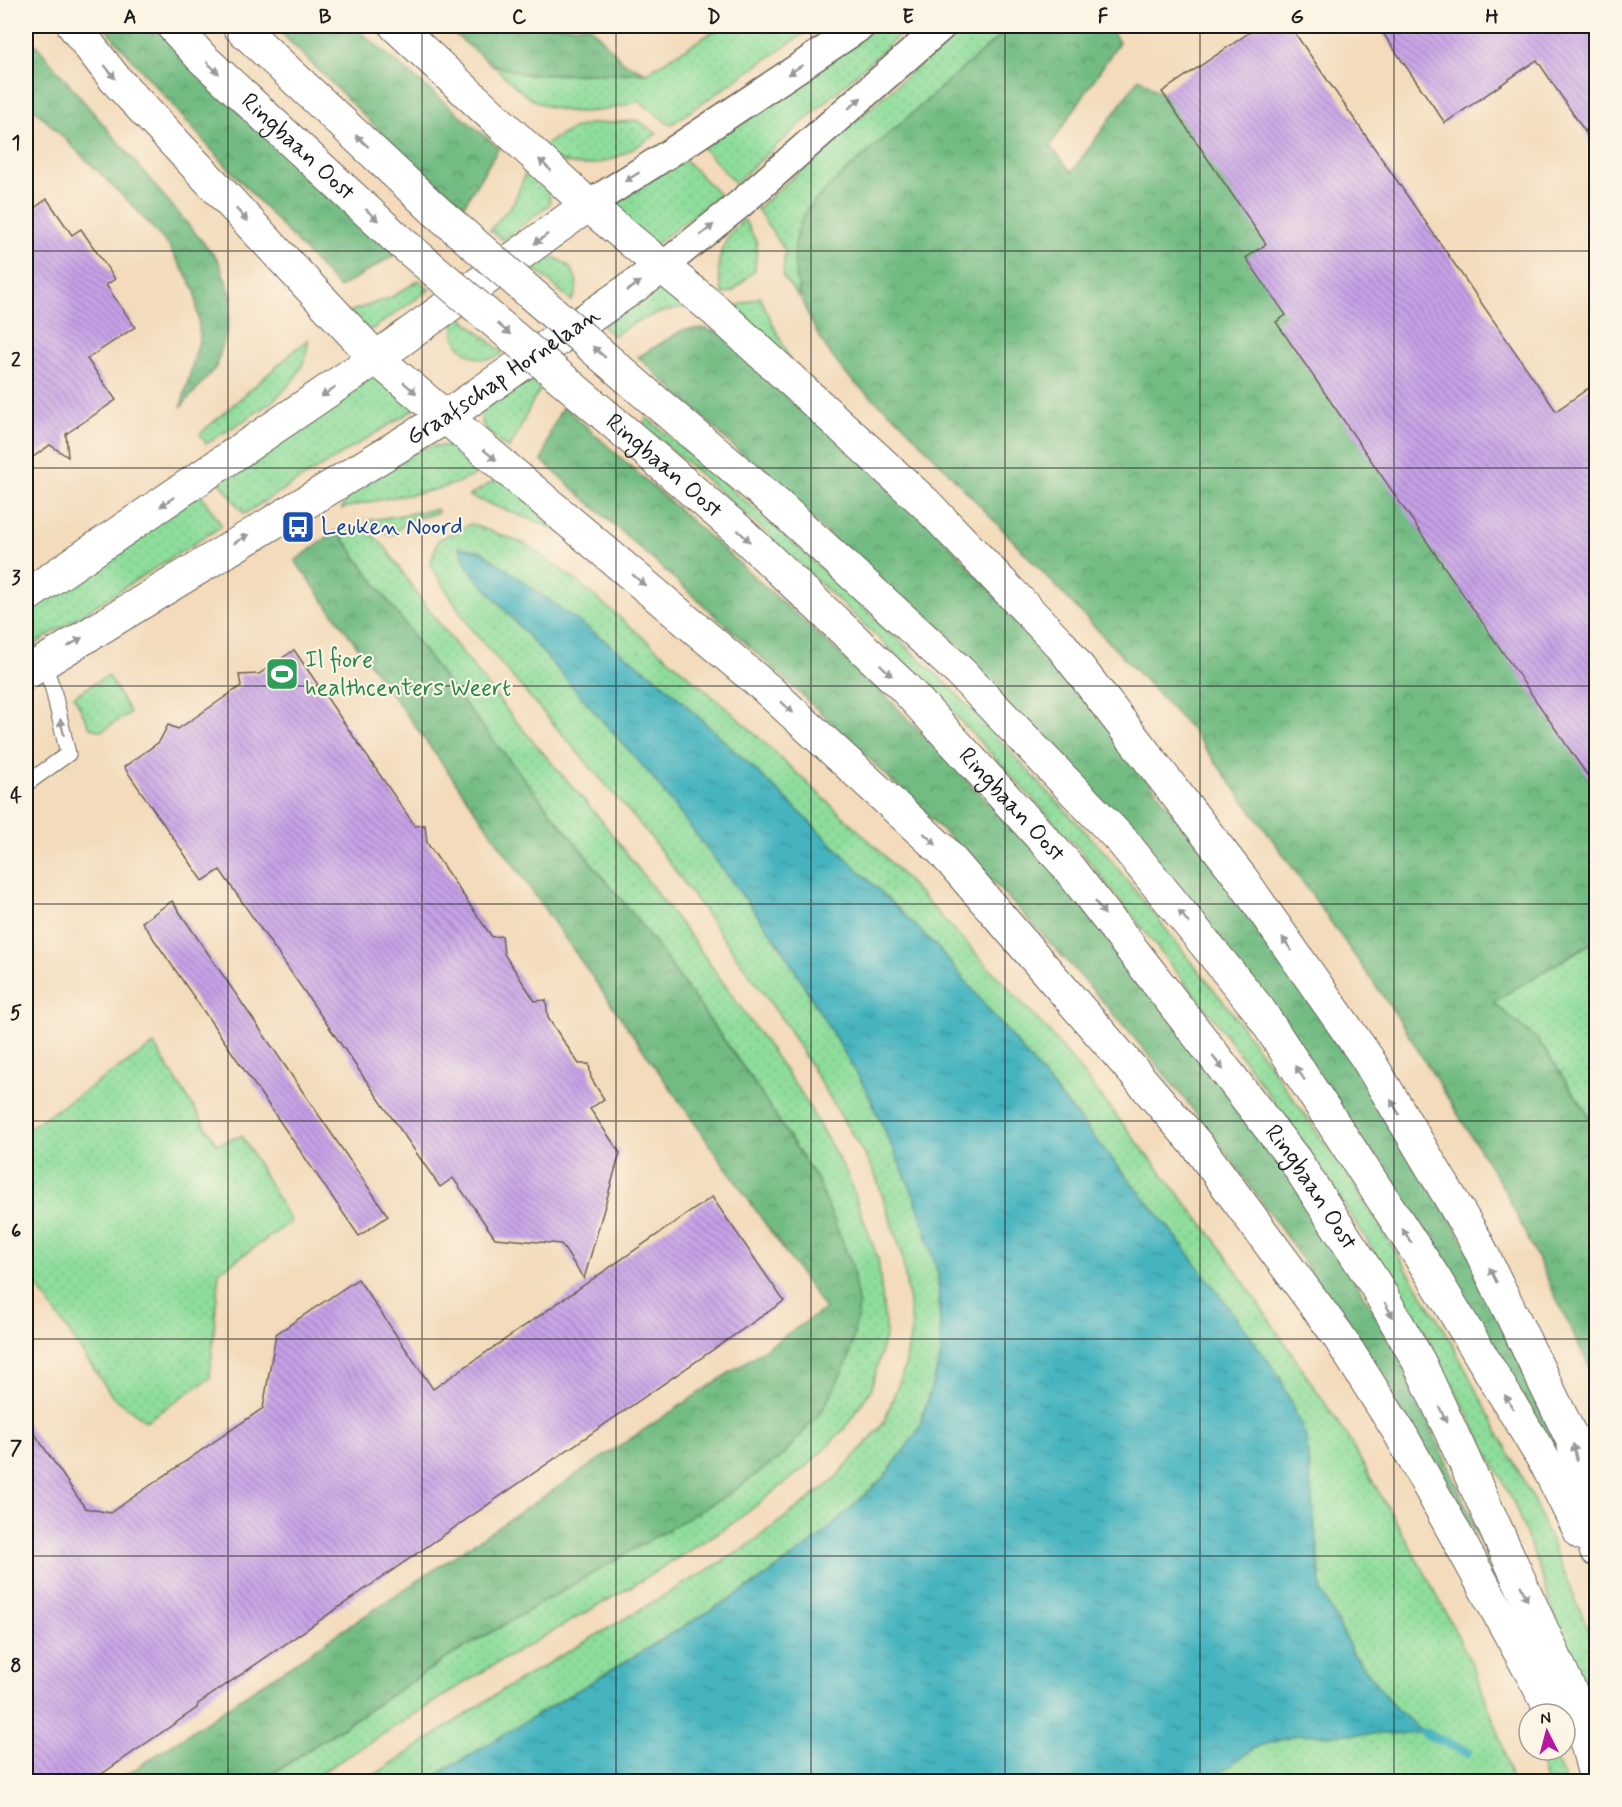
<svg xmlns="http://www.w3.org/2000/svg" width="1622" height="1807" font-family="Mynerve,sans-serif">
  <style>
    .grass { fill: url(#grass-dots); stroke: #557c5c; stroke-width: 1.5 }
    .forest { fill: url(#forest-crowns); stroke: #476c50; stroke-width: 1.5 }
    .water { fill: url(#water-ripples); stroke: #30686e; stroke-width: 1.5 }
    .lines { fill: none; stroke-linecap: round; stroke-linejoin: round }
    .stream { stroke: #45b4bf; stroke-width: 10 }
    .building { fill: url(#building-back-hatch) }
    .service-casing { stroke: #675f54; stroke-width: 17 }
    .minor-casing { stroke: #675f54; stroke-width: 31 }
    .tertiary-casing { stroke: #675f54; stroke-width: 35 }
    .primary-casing { stroke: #675f54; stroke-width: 35 }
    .service { stroke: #fff; stroke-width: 15 }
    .minor { stroke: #fff; stroke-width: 28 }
    .tertiary { stroke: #fff; stroke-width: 33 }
    .primary { stroke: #fff; stroke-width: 33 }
    .primary-bridge-casing { stroke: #675f54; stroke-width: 35; stroke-linecap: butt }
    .primary-bridge { stroke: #fff; stroke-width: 33 }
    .oneway { fill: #999 }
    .grid { fill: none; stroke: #1c1c1c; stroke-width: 1.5; stroke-opacity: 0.55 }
    .labels { text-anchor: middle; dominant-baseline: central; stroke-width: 4.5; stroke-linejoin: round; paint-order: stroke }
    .street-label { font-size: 24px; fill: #1c1c1c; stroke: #fcf5e5 }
    .transit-label { font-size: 24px; fill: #164399; stroke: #fcf5e5; text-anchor: start }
    .leisure-label { font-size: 24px; fill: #27864d; stroke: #fcf5e5; text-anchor: start }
    .neatline { fill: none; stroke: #1c1c1c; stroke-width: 2 }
    .grid-label { font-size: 20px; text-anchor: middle; font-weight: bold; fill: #1c1c1c }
  </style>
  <defs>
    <pattern id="grass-dots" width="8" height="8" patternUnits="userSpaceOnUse" patternTransform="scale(1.5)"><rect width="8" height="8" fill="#8edd9b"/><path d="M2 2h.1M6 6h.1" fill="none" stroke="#7abd85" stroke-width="1.8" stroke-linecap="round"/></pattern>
    <pattern id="forest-crowns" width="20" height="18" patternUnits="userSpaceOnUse" patternTransform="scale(1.5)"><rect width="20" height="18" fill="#72bc83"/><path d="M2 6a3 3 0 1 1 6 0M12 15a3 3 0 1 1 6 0" fill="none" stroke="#5d986a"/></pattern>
    <pattern id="water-ripples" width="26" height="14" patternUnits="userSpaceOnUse" patternTransform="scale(1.5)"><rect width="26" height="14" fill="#45b4bf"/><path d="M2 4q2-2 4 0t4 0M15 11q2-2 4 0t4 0" fill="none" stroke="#39929a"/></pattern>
    <pattern id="building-back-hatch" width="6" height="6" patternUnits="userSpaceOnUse" patternTransform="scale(1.5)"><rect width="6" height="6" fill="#c6a1e7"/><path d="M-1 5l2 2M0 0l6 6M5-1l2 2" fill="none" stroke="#a082ba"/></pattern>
  </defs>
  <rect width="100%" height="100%" fill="#fcf5e5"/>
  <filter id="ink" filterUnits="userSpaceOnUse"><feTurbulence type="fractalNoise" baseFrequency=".0167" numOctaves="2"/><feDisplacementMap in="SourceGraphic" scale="12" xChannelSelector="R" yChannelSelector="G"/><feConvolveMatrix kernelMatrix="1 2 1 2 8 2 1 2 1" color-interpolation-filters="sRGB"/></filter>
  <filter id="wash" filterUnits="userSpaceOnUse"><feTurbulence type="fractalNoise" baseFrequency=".008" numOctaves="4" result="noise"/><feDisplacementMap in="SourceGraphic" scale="24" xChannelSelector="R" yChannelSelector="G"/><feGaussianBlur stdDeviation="1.35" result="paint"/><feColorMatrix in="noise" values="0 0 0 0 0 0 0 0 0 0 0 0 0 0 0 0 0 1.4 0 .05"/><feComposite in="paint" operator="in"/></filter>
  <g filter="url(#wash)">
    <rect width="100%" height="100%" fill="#f3dbbb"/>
    <g class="grass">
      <path d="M722,26H815L670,125L639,101C603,113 565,119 530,98C516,89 504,75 491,64L529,75L646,73Z"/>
      <path d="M877,26H910L735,183L701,146Z"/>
      <path d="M963,26H1011L824,191L802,220L795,252L799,297L783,277L785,251L757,209Z"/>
      <path d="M638,120L657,134C616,160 585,180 538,150C552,140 571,127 590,124C606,122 621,123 638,120Z"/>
      <path d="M683,158L720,195L652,247L610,208Z"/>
      <path d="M526,172L548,189L550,204L503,240L490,230L514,202Z"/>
      <path d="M744,219L757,243L755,270L733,291L723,295C713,262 720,242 744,219Z"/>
      <path d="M548,256C571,261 584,280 572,301L528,263Z"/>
      <path d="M419,280L429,290L374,328L370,330L346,313L392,297Z"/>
      <path d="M654,290L673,294L688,307C662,310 634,320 614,336L602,326Z"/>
      <path d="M760,297L798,377L729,309Z"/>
      <path d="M459,315L503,353C479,372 439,341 459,315Z"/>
      <path d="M308,339C308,392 243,419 206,444L200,434Z"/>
      <path d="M375,370L420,406L244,514L216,477Z"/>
      <path d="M528,376L541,389C526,407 523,430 508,449C496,439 478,430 482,412Z"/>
      <path d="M647,418L763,516L949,686L1106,854L1230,1010L1347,1174L1447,1334L1532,1497L1596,1648V1742L1577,1692L1541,1572L1513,1501L1419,1321L1310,1152L1221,1028L1080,850L921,678L758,525L643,424Z"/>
      <path d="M433,446H455L490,465C444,499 396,491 342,509L347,492L419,450Z"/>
      <path d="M505,474L579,538L469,496Z"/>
      <path d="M198,490L222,526L26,650V608Z"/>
      <path d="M437,509L438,513L410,520L391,535L366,521Z"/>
      <path d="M471,524L525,544L574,579L729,710L876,847L1051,1034L1217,1242L1345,1433L1429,1580L1472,1664L1500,1737L1511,1781H1208L1256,1747L1298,1735L1424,1733L1395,1708L1354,1655L1321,1590L1318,1543L1178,1239L938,948L786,799L658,679L653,778L778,942L866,1089L916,1200L938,1274L941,1356L918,1431L885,1476L819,1538L756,1583L427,1781L364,1782L503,1690L742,1550L834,1480L883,1424L905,1367L912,1325L902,1255L874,1171L786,1025L650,836L472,630L430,565L438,540Z"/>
      <path d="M366,529L386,548L421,600L513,718L601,820L695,943L801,1093L847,1174L878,1259L886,1333L871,1390L844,1429L807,1466L732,1524L629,1588L487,1669L308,1781L261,1782L447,1658L729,1494L783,1455L824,1408L849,1358L852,1266L819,1183L751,1078L646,931L442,676L337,530Z"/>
      <path d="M108,675L130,713L102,731L90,728L74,696Z"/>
      <path d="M1596,940V1127L1539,1041L1492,1002Z"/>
      <path d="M154,1045L217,1144L242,1136L291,1222L219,1272L210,1378L146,1421L112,1396L26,1269V1130Z"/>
      <path d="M1537,1750H1551L1565,1781H1546Z"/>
    </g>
    <g class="forest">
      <path d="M103,26H169L396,254L339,288L210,148Z"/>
      <path d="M274,26H353L499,148L464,205L407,158Z"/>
      <path d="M445,26H590L623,62L646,73L529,75L491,64Z"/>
      <path d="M1011,26H1108L1119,42L1050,146L1072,172L1139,78L1171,100L1275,249L1293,324L1290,327L1596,768V940L1493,1002L1539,1041L1596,1127V1381L1504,1189L1397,1016L1283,854L1191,729L899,420C882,405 861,391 846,374C812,334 780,273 801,221C805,210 817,200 824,191Z"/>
      <path d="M26,33L218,260L232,297L226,334L216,367L181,407L200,337L195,290L168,245L133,206L26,101Z"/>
      <path d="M703,328L726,335L917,509L1069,677L1326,1012L1464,1242L1562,1457L1552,1460L1439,1251L1350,1122L939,639L638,357L683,330Z"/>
      <path d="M563,406L877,687L1068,885L1284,1166L1389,1336L1489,1555C1386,1387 1283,1217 1157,1065C973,842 757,652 542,461L551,430Z"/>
      <path d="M337,530L442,676L646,931L751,1078L819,1183L852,1266L859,1308L849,1358L824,1408L783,1455L729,1494L447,1658L261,1781H117L825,1309L452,777L295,561Z"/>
    </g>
    <path class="water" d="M459,547L481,551L658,679L786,799L938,948L1178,1239L1280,1377L1306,1437L1321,1590L1354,1655L1395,1708L1425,1733L1298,1735L1256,1747L1208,1782L427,1781L756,1583L819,1538L885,1476L918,1431L941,1356L938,1274L916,1200L866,1089L778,942L653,778L468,568Z"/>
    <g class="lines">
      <path class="stream" d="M1425,1733L1467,1752"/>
    </g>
    <g id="blocks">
      <g class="building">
        <path d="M1259,26H1290L1556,411L1596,383V788L1276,322L1286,315L1246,258L1266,244L1162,92Z"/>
        <path d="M1378,26H1596V148L1537,60L1445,123Z"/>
        <path d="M47,199L72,235L81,229L115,279L106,285L135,327L87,359L116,400L66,434L68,457L50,445L26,462V214Z"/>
        <path d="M294,650L415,826L425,825L427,843L492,937L502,936L504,954L535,1001L546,1000L548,1018L579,1064H589L591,1078L604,1099L590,1109L620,1153L584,1279L561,1244L495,1238L453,1178L440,1187L220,870L203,881L124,767L159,742L168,725L178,729L241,686L239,675L259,674Z"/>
        <path d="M172,901L388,1216L359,1236L142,922Z"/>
        <path d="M712,1197L784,1301L198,1704L197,1708L90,1782H26V1421L85,1508L110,1513L263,1408L276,1334L358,1279L433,1389Z"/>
      </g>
    </g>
  </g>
  <g filter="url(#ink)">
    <use href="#blocks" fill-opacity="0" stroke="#675f54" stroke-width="1.5"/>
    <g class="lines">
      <defs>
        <path id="service" d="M26,784L68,754L53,689L43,662"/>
        <g id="minor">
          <path d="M588,205L681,146L861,26"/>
          <path d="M662,267L740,204L942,26"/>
        </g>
        <g id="tertiary">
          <path d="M26,596L376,358L588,205"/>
          <path id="s1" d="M26,673L444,418L662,267"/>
        </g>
        <g id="primary">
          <path d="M74,26L115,79L376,358L767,689L941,849L1197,1145L1337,1334L1401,1435L1554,1714"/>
          <path id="s2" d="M173,26L201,57L395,237"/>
          <path d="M239,26L435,210"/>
          <path d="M396,26L588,205L716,311L926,504L1061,645L1241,878L1367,1058L1476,1241L1573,1441L1596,1550"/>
          <path d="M643,391L775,503L959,671L1123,842L1259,1010L1433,1276L1548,1467L1581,1533"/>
          <path id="s3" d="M605,415L738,530L904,687L1064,862L1294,1159L1375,1284L1419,1362L1577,1706L1596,1779"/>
        </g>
      </defs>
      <use href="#service" class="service-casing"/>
      <use href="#minor" class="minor-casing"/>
      <use href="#tertiary" class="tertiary-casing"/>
      <use href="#primary" class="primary-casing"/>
      <use href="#service" class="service"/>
      <use href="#minor" class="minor"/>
      <use href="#tertiary" class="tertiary"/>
      <use href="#primary" class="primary"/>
      <defs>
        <g id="primary-bridge">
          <path d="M435,210L643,391"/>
          <path d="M395,237L605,415"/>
        </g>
      </defs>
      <use href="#primary-bridge" class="primary-bridge-casing"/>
      <use href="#primary-bridge" class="primary-bridge"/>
    </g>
    <defs><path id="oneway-solid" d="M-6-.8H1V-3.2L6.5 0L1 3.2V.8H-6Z" transform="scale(1.5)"/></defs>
    <g class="oneway">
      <use href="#oneway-solid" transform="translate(213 68) rotate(43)"/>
      <use href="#oneway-solid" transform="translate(795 70) rotate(146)"/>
      <use href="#oneway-solid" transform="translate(110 72) rotate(52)"/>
      <use href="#oneway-solid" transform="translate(855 103) rotate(-41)"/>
      <use href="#oneway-solid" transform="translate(362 141) rotate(-137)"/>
      <use href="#oneway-solid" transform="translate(545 165) rotate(-137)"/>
      <use href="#oneway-solid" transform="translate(632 177) rotate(148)"/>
      <use href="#oneway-solid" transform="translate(242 215) rotate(47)"/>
      <use href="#oneway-solid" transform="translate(372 215) rotate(43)"/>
      <use href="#oneway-solid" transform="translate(707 230) rotate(-39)"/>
      <use href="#oneway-solid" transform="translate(541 239) rotate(144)"/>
      <use href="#oneway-solid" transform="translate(634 286) rotate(-35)"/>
      <use href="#oneway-solid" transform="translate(504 329) rotate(40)"/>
      <use href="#oneway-solid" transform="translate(599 352) rotate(-139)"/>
      <use href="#oneway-solid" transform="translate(410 388) rotate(41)"/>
      <use href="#oneway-solid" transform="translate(328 392) rotate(145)"/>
      <use href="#oneway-solid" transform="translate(490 455) rotate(39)"/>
      <use href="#oneway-solid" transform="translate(167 502) rotate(146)"/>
      <use href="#oneway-solid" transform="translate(744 536) rotate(43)"/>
      <use href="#oneway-solid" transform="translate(241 539) rotate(-31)"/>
      <use href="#oneway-solid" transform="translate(639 580) rotate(40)"/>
      <use href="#oneway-solid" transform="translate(75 642) rotate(-32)"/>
      <use href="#oneway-solid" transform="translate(886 670) rotate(44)"/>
      <use href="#oneway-solid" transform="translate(787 707) rotate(43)"/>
      <use href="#oneway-solid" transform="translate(62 727) rotate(-103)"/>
      <use href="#oneway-solid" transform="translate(930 839) rotate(43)"/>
      <use href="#oneway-solid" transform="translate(1100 908) rotate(53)"/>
      <use href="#oneway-solid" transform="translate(1184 917) rotate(-129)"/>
      <use href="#oneway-solid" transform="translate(1287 944) rotate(-125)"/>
      <use href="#oneway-solid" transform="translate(1218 1063) rotate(52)"/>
      <use href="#oneway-solid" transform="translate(1300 1073) rotate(-123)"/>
      <use href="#oneway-solid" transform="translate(1395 1107) rotate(-120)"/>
      <use href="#oneway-solid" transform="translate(1407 1236) rotate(-123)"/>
      <use href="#oneway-solid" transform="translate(1493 1275) rotate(-116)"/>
      <use href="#oneway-solid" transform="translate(1389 1310) rotate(61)"/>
      <use href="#oneway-solid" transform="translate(1509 1402) rotate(-121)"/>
      <use href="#oneway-solid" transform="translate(1443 1415) rotate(66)"/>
      <use href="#oneway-solid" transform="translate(1575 1452) rotate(-102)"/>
      <use href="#oneway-solid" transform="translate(1524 1593) rotate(65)"/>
    </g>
  </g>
  <path class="grid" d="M228,26V1782M422,26V1782M616,26V1782M811,26V1782M1005,26V1782M1200,26V1782M1394,26V1782M26,251H1596M26,468H1596M26,686H1596M26,904H1596M26,1121H1596M26,1339H1596M26,1556H1596"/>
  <defs>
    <symbol id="bus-square" viewBox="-11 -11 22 22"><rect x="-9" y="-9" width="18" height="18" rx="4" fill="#1a4fb4" stroke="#fcf5e5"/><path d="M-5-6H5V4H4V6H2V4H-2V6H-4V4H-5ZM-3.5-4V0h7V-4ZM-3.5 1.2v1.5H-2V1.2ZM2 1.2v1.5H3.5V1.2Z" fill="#fff"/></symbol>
    <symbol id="stadium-square" viewBox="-11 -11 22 22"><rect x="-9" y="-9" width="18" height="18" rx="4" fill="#2e9e5b" stroke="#fcf5e5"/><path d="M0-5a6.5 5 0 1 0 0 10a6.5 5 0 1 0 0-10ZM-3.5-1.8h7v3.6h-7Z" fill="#fff"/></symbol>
  </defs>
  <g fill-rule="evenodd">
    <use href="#bus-square" x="279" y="508" width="38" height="38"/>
    <use href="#stadium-square" x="263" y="655" width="38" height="38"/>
  </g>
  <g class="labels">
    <g class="street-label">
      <text stroke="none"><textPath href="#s2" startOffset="174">Ringbaan Oost</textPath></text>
      <text stroke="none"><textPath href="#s1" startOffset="562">Graafschap Hornelaan</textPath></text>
      <text stroke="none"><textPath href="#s3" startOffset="78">Ringbaan Oost</textPath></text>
      <text stroke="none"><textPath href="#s3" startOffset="564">Ringbaan Oost</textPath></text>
      <text stroke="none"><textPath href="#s3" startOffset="1050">Ringbaan Oost</textPath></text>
    </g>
    <g class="transit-label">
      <text x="321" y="527">Leuken Noord</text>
    </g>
    <g class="leisure-label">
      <text x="305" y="660">Il fiore<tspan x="305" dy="28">healthcenters Weert</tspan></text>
    </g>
  </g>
  <rect width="1622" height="1807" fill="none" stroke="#fcf5e5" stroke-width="66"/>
  <g transform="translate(1547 1732) rotate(354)"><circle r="28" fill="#fcf5e5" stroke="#a29e95" stroke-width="1.5"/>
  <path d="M0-4.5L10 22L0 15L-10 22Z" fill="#b5179e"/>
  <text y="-9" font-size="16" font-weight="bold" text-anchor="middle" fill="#1c1c1c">N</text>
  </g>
  <rect x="33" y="33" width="1556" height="1741" class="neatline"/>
  <g class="grid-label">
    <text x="130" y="23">A</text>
    <text x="325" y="23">B</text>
    <text x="519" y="23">C</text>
    <text x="714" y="23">D</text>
    <text x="908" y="23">E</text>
    <text x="1103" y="23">F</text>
    <text x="1297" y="23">G</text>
    <text x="1492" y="23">H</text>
    <text x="16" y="149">1</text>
    <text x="16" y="366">2</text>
    <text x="16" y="584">3</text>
    <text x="16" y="802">4</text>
    <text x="16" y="1019">5</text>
    <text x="16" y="1237">6</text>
    <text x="16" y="1454">7</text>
    <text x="16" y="1672">8</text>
  </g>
</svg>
